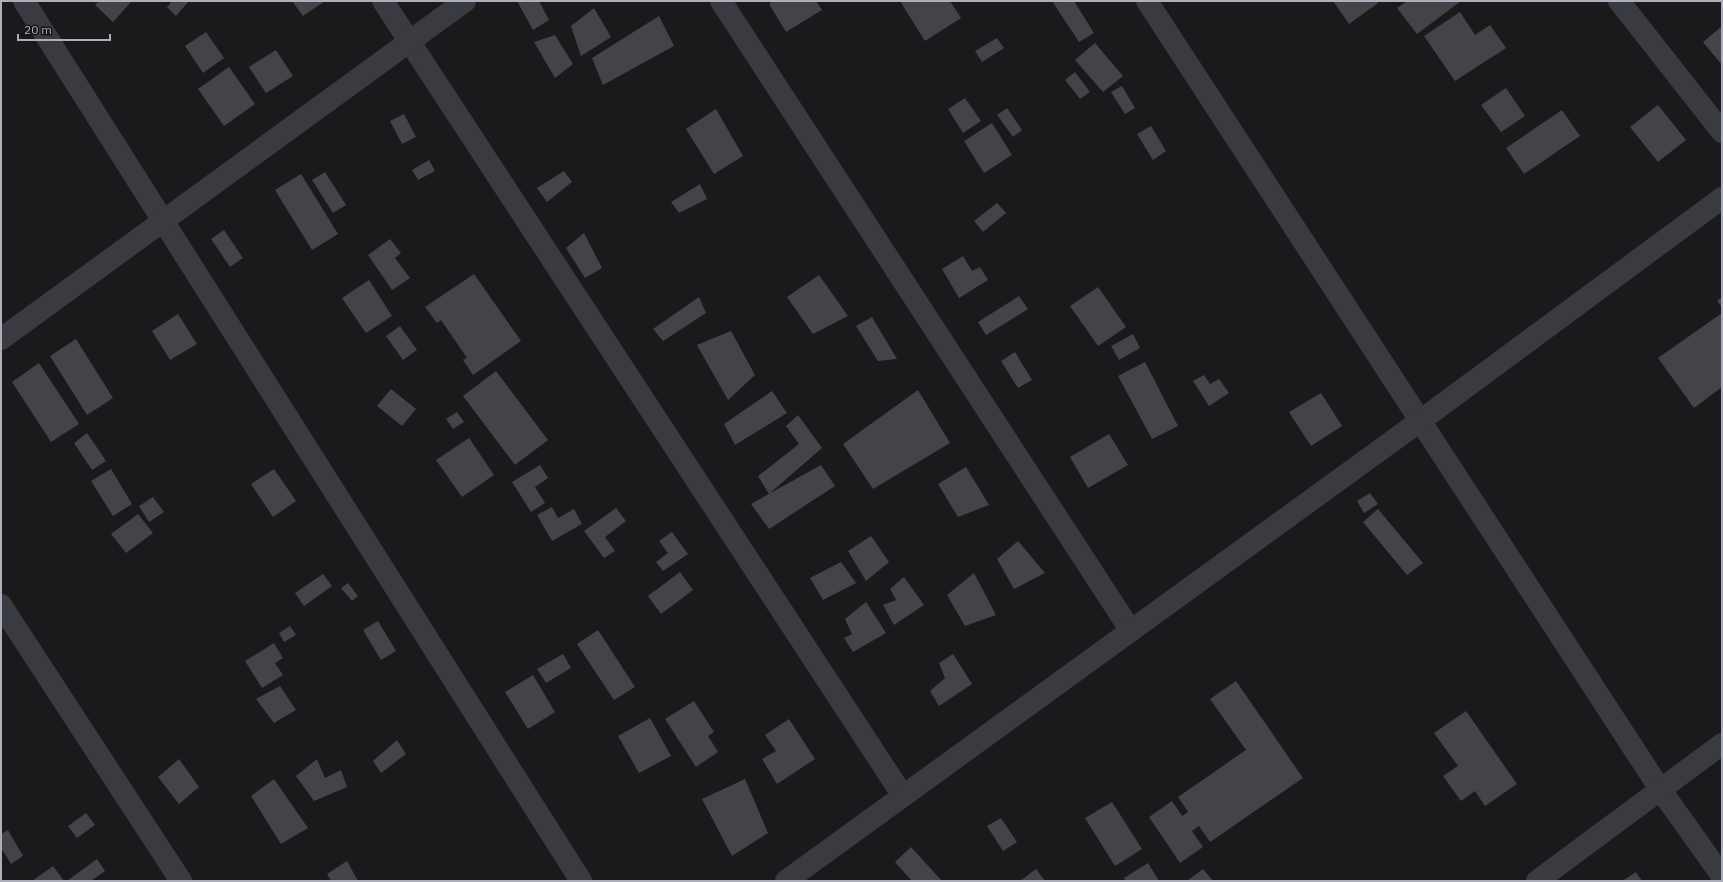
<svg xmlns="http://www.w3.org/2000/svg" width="1723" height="882" font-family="'IBM Plex Sans',sans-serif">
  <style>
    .building { fill: #444448 }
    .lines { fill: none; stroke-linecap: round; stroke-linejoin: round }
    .minor { stroke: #3a3b40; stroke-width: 22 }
  </style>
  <rect width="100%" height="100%" fill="#1a191c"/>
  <g class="building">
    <path d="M99,1H130L131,2L113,22L95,5Z"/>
    <path d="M172,1H189L176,16L167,7Z"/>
    <path d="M292,1H325L303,16Z"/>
    <path d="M517,1H539L549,20L533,30Z"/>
    <path d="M773,1H816L822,10L786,32L769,4Z"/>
    <path d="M900,1H950L961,18L925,41Z"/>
    <path d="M1052,1H1074L1094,33L1079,42Z"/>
    <path d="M1333,1H1377L1378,3L1349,24Z"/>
    <path d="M1407,1H1461L1417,34L1397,8Z"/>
    <path d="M594,8L611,37L581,56L571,26Z"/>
    <path d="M1460,12L1475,35L1490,25L1506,48L1455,81L1424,36Z"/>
    <path d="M659,16L674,46L603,85L592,58Z"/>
    <path d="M1722,26V65L1703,42Z"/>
    <path d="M206,32L224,58L203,73L185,46Z"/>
    <path d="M555,35L573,64L555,78L534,42Z"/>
    <path d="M997,38L1004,48L982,62L975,51Z"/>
    <path d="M1095,43L1123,76L1103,92L1075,60Z"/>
    <path d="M276,50L293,76L266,93L249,67Z"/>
    <path d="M229,67L255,104L224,126L198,89Z"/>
    <path d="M1075,72L1090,92L1080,99L1065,80Z"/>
    <path d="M1122,86L1135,108L1125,114L1111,92Z"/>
    <path d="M1506,88L1525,116L1501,132L1481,105Z"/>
    <path d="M965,98L981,121L963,133L948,109Z"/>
    <path d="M1658,105L1686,140L1658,162L1630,127Z"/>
    <path d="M1007,108L1022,130L1013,137L997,115Z"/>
    <path d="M716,109L743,156L714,174L686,129Z"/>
    <path d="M1562,110L1580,136L1524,174L1506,148Z"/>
    <path d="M404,114L416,137L402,144L390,121Z"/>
    <path d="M992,123L1012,155L984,173L964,141Z"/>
    <path d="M1151,126L1166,151L1153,160L1137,134Z"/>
    <path d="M429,160L435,171L418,180L412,170Z"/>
    <path d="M564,171L572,182L547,202L537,188Z"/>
    <path d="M325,172L346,205L333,213L312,180Z"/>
    <path d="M301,174L338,234L312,250L275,190Z"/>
    <path d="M700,184L707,199L679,213L671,202Z"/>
    <path d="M997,203L1006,213L983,232L974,221Z"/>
    <path d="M224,230L243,258L230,267L211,239Z"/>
    <path d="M584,233L602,268L585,278L566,248Z"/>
    <path d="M390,239L401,253L395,258L410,278L392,290L368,255Z"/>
    <path d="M963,256L972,271L980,267L988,280L959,298L942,269Z"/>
    <path d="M474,274L521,341L473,375L463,360L467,358L441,320L437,323L425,307Z"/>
    <path d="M819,275L848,316L813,334L787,297Z"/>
    <path d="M369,280L392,316L366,333L342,298Z"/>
    <path d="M1098,287L1126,327L1098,346L1070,306Z"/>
    <path d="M1019,296L1028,309L986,335L978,322Z"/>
    <path d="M699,297L706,313L663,341L653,329Z"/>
    <path d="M1722,297V307L1717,301Z"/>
    <path d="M1722,313V387L1694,408L1658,358Z"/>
    <path d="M178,314L197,344L170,360L152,331Z"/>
    <path d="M872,317L897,359L878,361L856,326Z"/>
    <path d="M400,326L417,350L403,360L386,336Z"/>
    <path d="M731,331L755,375L728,400L697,345Z"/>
    <path d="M1133,334L1140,348L1119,360L1111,346Z"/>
    <path d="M76,339L113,398L87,415L50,356Z"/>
    <path d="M1015,352L1032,380L1018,388L1001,361Z"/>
    <path d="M1145,362L1178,426L1152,439L1118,376Z"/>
    <path d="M39,363L79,424L51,442L12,382Z"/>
    <path d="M496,371L548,440L515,465L463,396Z"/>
    <path d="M1204,375L1210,384L1219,379L1229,393L1209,406L1193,381Z"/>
    <path d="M391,389L416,409L402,426L377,406Z"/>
    <path d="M918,390L950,443L873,489L843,444Z"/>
    <path d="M772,391L787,413L735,445L724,424Z"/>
    <path d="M1321,393L1342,426L1311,446L1289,412Z"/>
    <path d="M457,412L464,422L453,429L446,419Z"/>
    <path d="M798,415L822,448L769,494L758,476L799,444L786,426Z"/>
    <path d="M87,433L106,461L92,470L74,443Z"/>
    <path d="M1109,434L1128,465L1088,488L1070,457Z"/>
    <path d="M469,438L494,475L462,497L436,460Z"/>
    <path d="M540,465L548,478L535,487L545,503L531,512L512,482Z"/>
    <path d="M821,465L835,486L769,529L751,504Z"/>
    <path d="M966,467L989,505L958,517L938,484Z"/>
    <path d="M111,469L132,504L113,516L91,481Z"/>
    <path d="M274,469L296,501L273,517L251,484Z"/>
    <path d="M1370,493L1378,504L1364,513L1357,501Z"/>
    <path d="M153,497L164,512L149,522L139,506Z"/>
    <path d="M552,507L558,518L574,509L582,524L552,541L537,515Z"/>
    <path d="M616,508L626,521L605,537L615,551L604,558L584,531Z"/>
    <path d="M1378,509L1423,563L1407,575L1363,522Z"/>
    <path d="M138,514L153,533L126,553L111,534Z"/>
    <path d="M672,532L688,554L663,571L656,562L668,553L659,541Z"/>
    <path d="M871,536L889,562L866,581L848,551Z"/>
    <path d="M1018,541L1045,573L1014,589L997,559Z"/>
    <path d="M841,562L856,583L823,600L810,578Z"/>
    <path d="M680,572L693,590L661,614L648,596Z"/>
    <path d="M974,573L996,615L965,626L947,595Z"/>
    <path d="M323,574L332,586L304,606L295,593Z"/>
    <path d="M904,577L924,605L894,625L883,605L896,600L890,589Z"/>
    <path d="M348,583L358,596L352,601L341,588Z"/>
    <path d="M866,602L886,633L853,652L844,638L852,634L845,619Z"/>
    <path d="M378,621L396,651L381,660L363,630Z"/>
    <path d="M290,626L296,635L284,642L279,633Z"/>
    <path d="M598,630L635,687L614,700L577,644Z"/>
    <path d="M274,643L283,658L275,663L283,675L262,688L245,661Z"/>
    <path d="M563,654L571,668L546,683L537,669Z"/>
    <path d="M953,654L972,684L939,706L930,691L945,678L939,663Z"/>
    <path d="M533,675L555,712L528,729L505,692Z"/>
    <path d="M1236,681L1303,778L1210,842L1199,826L1192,831L1203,847L1180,863L1149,817L1172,801L1182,816L1188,812L1178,797L1246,750L1210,699Z"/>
    <path d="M280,686L296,710L274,723L256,699Z"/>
    <path d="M694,701L714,732L708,736L718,752L696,767L665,719Z"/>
    <path d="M1466,711L1517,784L1485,806L1475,791L1461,801L1443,776L1458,766L1434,733Z"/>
    <path d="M650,718L671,756L639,773L618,736Z"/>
    <path d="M789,719L815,759L777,784L762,759L776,751L765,735Z"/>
    <path d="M397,740L406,754L381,773L373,761Z"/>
    <path d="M179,759L199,787L179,804L158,777Z"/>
    <path d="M317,759L325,778L341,770L347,787L314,801L296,776Z"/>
    <path d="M274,779L308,828L281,844L251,796Z"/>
    <path d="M745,779L768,833L732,856L702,799Z"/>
    <path d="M1112,802L1142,849L1115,866L1085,818Z"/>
    <path d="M86,813L95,825L77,838L68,826Z"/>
    <path d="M1001,818L1017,842L1003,851L987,826Z"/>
    <path d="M8,830L23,856L11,864L1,848V834Z"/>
    <path d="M911,847L942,881H912L895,862Z"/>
    <path d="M97,859L105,871L91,881H67Z"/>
    <path d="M347,861L358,881H331L327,874Z"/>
    <path d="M1148,863L1159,881H1126L1124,878Z"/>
    <path d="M53,866L64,881H32Z"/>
    <path d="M1036,869L1045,881H1020Z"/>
    <path d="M1203,869L1213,881H1187Z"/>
    <path d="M1636,872L1642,881H1622Z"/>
  </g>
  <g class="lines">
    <g class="minor">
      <path d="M24,1L581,881"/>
      <path d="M383,1L903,796"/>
      <path d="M721,1L1131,631"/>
      <path d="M1147,1L1660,789L1722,876"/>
      <path d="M1619,1L1722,132"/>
      <path d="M1,339L465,1"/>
      <path d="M1,605L181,881"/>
      <path d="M786,881L1420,421L1722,198"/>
      <path d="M1537,881L1722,744"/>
    </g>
  </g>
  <rect width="1723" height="882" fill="none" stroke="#acafbb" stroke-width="4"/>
  <path d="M18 34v6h92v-6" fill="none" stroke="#acafbb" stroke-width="2"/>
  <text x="24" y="34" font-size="12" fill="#acafbb" stroke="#151417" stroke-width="3" paint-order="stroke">20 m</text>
</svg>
